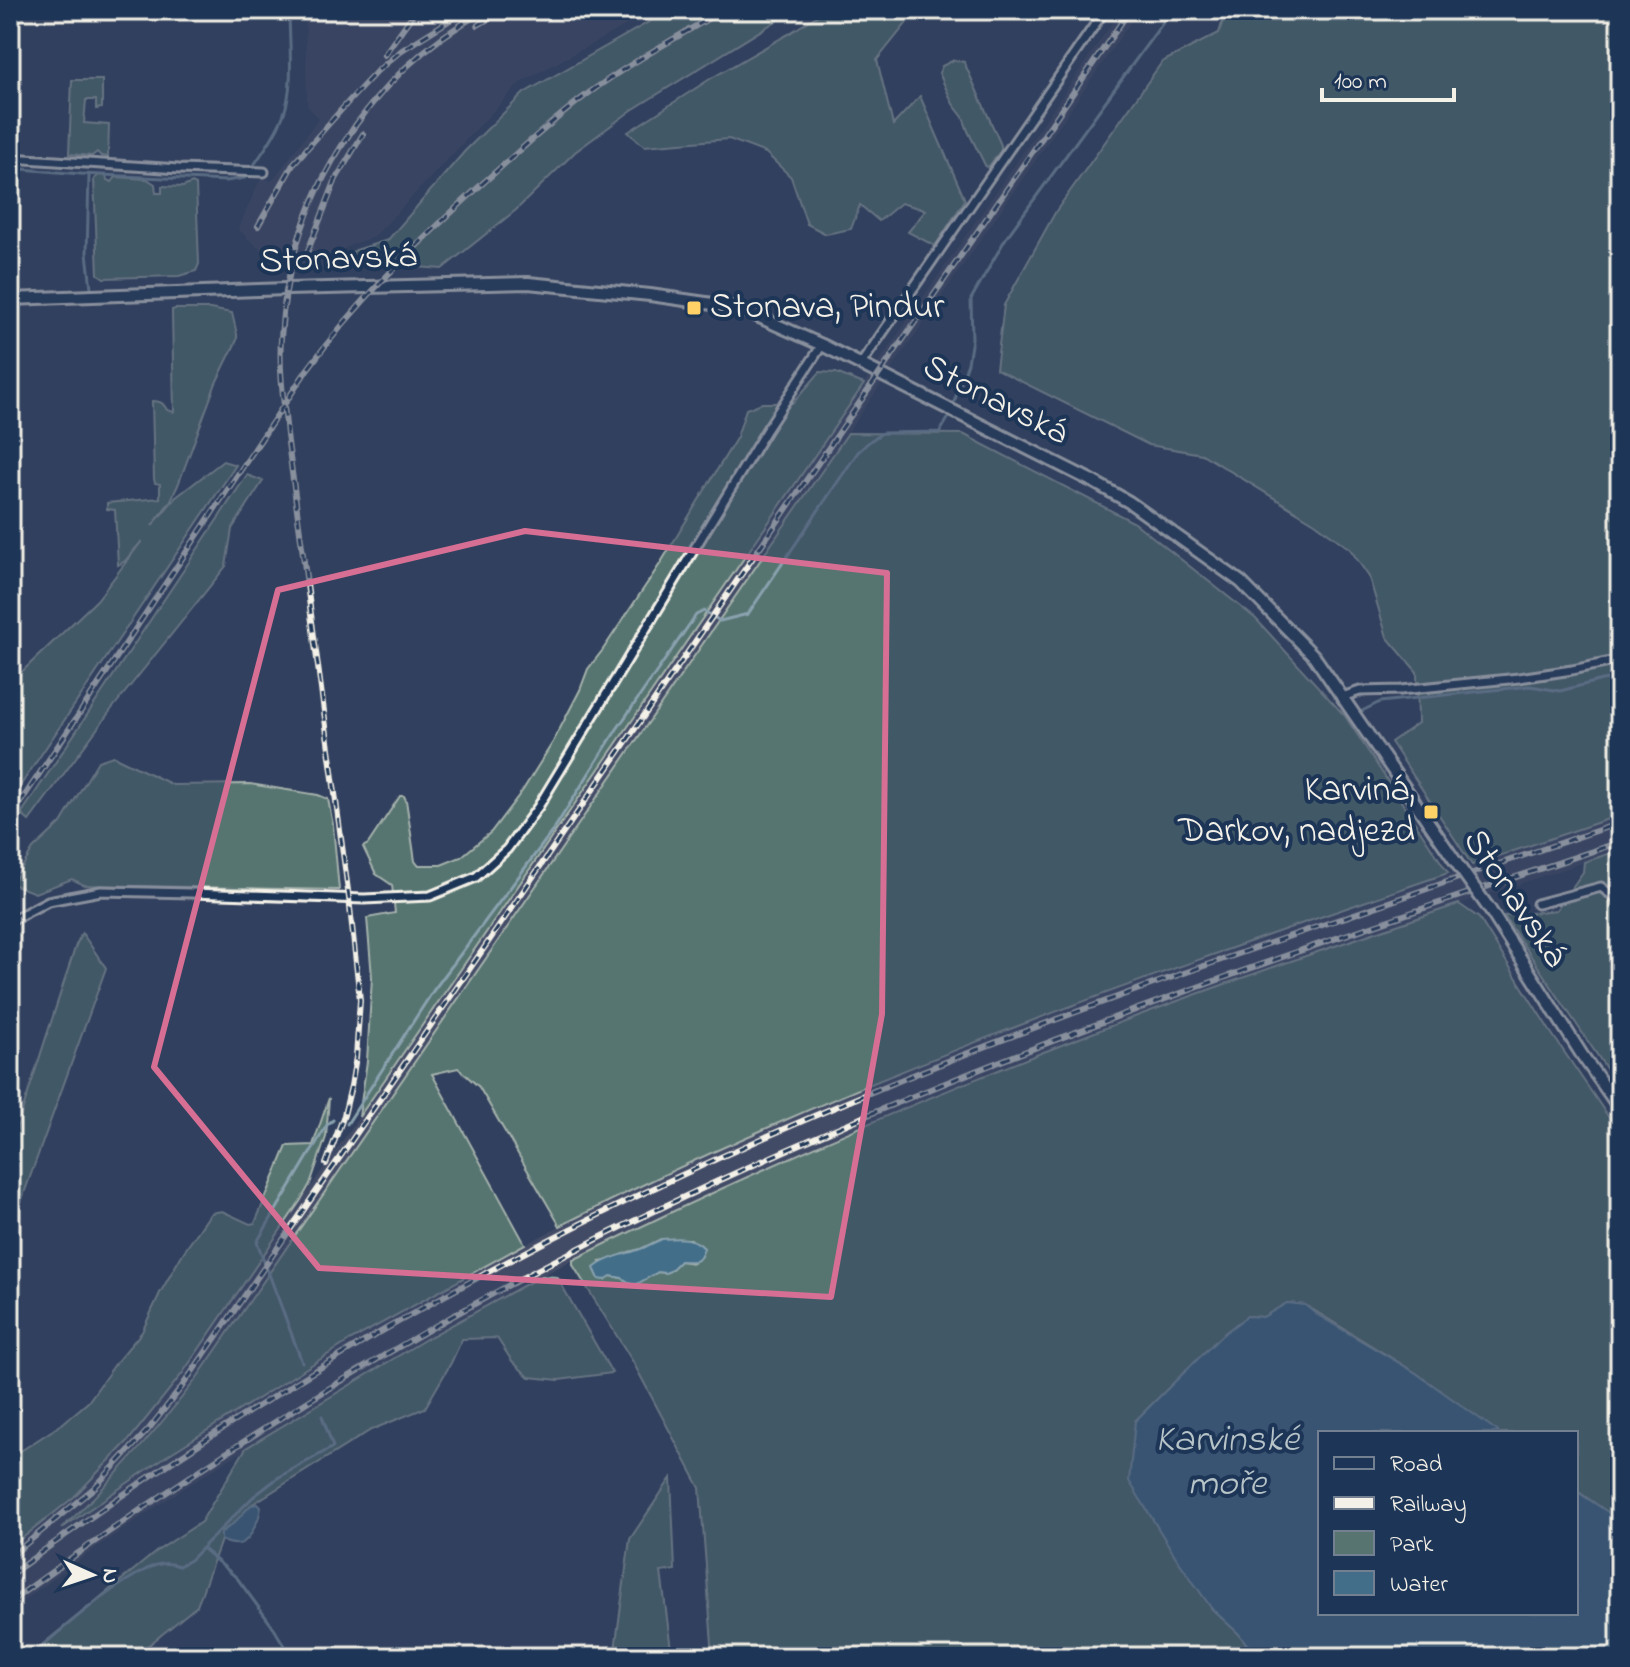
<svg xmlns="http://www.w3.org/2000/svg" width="1630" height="1667" font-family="'Indie Flower',sans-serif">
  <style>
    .built { fill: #434b66 }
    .green { fill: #577471; stroke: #a6b2ac; stroke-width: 2; fill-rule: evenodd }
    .water { fill: #436e89; stroke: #8aa2af; stroke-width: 2 }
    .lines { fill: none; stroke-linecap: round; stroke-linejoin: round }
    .stream { stroke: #8aa2af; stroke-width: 3 }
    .street-casing { stroke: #f4f1e8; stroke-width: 13 }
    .secondary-casing { stroke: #f4f1e8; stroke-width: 16 }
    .street { stroke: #1d3557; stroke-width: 7 }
    .secondary { stroke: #1d3557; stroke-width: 10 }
    .rail-casing { stroke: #f4f1e8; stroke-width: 6 }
    .rail { stroke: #1d3557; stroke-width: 3; stroke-dasharray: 9; stroke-linecap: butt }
    .secondary-bridge-casing { stroke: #f4f1e8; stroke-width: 16; stroke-linecap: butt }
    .secondary-bridge { stroke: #1d3557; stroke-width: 10 }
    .marked { fill: none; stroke: #d66f93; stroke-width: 6; stroke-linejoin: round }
    .poi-dot { fill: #ffd166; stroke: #1d3557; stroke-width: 3 }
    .labels { text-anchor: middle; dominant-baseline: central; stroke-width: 8; stroke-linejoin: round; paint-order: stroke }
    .street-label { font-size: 36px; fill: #f4f1e8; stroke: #1d3557 }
    .poi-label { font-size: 36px; fill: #f4f1e8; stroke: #1d3557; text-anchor: start }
    .water-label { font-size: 38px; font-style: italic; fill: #b6c3c7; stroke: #1d3557 }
  </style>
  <rect width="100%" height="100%" fill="#31405e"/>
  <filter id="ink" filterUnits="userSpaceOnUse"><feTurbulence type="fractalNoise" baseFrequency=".0125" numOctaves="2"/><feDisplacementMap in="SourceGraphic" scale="16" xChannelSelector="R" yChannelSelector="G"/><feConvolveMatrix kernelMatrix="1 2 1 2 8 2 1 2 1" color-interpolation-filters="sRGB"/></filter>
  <g filter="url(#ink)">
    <g class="built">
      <path d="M305,10H654L520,83L374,237L353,244L312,267L267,256L238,229L261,177L272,181L319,118L307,106Z"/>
      <path d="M1121,10H1139L194,1382L140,1450L67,1524L228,1417L351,1340L411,1306L575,1218L755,1133L884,1079L1070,1006L1620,815V850L1313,954L1080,1037L898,1110L770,1166L645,1224L541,1276L426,1339L369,1372L189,1485L100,1545L10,1611V1548L74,1497L100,1471L129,1440L182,1374Z"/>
    </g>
    <g class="green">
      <path d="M670,10H794L632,110L575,152L516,210L442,269L380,264H332L356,250L388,240L465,151L524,93Z"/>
      <path d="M826,10H917L877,60L893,125L920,96L965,200L935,246L908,232L926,210L901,203L879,221L860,205L851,229L826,234L807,224L791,177L766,153L729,139L644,146L628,132L710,79L790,33Z"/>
      <path d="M1226,10H1620V815L1472,865L1391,742L1418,723L1417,672L1387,637L1369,577L1350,549L1315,523L1202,454L1149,445L996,369L1004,305L1056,211L1162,62L1219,33Z"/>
      <path d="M954,60L964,62L1001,145V150L989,166L986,167L968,131L963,117L953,104L939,73L942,66Z"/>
      <path d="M72,80H102V108L96,109V100H86L84,123L109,125L108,157L101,156L97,152L92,156L69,154Z"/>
      <path d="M99,175L106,176L107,180L112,182L116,177L147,179L155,184L156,193H162V186L183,187L192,183L196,185L199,264L196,271L179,276L104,278L98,274L94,179Z"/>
      <path d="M175,309H210L232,313L237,334V340L216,383L178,485L171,500L152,526L175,498L223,461L236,465L10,801V683L97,600L142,541L125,561L118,565L115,510L107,509V503L160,498V484L155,483L154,479L152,401C161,401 163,403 167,410L174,412L172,313V310Z"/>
      <path d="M820,372L836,373L864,384L359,1117L367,1061L372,977L367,918L395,913L392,885L376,874L363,847L368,844L400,796H404L406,800L415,861L418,865H441L461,857L491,832L523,790L553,742L580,690L588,669L602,651L660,564L737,437L746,409L762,403H793Z"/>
      <path d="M848,433L963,434L1135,523L1255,618L1345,716L1448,873C1147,977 844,1080 560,1226L479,1087L458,1068L432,1074L525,1244L351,1340L168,1455L61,1529C111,1483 152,1436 194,1382Z"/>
      <path d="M247,475L263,481L232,529L226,566L111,710L29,821L21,814Z"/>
      <path d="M113,756L173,785L250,784L318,795L328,799L333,825L339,890L84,885L72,879L35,893L12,884L33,849L61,823L98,761Z"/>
      <path d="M1620,850V1089L1504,916L1556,910L1583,872L1584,862Z"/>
      <path d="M1459,904L1479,918L1550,1031L1620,1134V1521L1576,1490V1433H1498L1416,1373L1305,1305L1287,1303L1263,1317L1247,1316L1221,1336L1135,1421L1212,1609L1238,1633L1257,1657H713L700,1488L633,1362L573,1265V1260C737,1178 906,1105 1077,1039C1202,990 1332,947 1459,904ZM661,1239H691L702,1255L693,1263L680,1261L670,1271L665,1273L658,1272L632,1284L622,1278L611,1276L600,1262L611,1260L629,1252L641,1249Z"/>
      <path d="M82,933L106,968L10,1232V1149L76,945Z"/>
      <path d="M329,1098L326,1137L310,1184L301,1200L182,1374L129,1440L74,1497L10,1548V1458L62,1424L88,1402L118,1360L142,1332L160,1293L183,1253L211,1213L222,1211L250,1224L255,1223L287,1146L313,1145Z"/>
      <path d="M541,1276L557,1277L612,1373L559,1380L529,1377L512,1361L497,1338L462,1339L451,1363L425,1408L371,1430L251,1505L234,1523L221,1532V1540L197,1606L134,1657H27L157,1551L201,1522L246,1448L426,1339Z"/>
      <path d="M671,1478L675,1570L661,1572L672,1657H614L630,1539Z"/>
    </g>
    <g class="water">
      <path d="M662,1239C677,1238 693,1236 704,1248C699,1265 695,1261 680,1261L670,1271L665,1273L658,1272L637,1284H632L622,1278L611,1276L605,1280L599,1279L594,1268C606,1257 628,1254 643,1248C649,1245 655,1242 662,1239Z"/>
      <path d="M1287,1303L1305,1305L1316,1314L1416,1373L1500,1433H1320V1613H1576V1491L1620,1520V1657H1257L1238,1633L1212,1609L1177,1559L1129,1481L1135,1421L1221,1336L1247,1316L1263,1317Z"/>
      <path d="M258,1504L261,1507C260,1515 258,1521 254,1528C247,1545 237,1548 221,1540V1533L234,1523L251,1505Z"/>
    </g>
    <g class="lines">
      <g class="stream">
        <path d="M254,165C265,149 276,134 283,116C295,86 289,43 289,10"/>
        <path d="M10,168L81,174L226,181L245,178"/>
        <path d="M89,176L87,253L91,288"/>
        <path d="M954,402L968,363L972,339L971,299L1006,238L1172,10"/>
        <path d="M1358,713L1380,702L1530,686L1560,691L1602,680L1620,677"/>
        <path d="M347,1124L433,991L554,829L617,729L696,615L704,611L720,621L748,614L858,452L870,441L882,433L940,432L949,417"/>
        <path d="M302,1362L257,1242L327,1125L333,1120"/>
        <path d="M203,1549L237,1578L273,1627L291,1657"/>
        <path d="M29,1657C66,1627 106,1589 149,1568C159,1563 169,1562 179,1566L190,1560L253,1497L279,1477L333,1447L322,1416"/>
      </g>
      <defs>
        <g id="street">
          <path d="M10,158L179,169L264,172"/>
          <path d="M861,364L1105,10"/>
          <path d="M1342,697L1360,691L1401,690L1519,678L1572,670L1620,660"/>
          <path d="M1537,904L1601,887L1620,901"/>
          <path d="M10,921L48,901L101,891L191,893L364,899L430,896L476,877L507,849L538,807L767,429L822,345"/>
        </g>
        <g id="secondary">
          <path d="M10,299L286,289L528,283L650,295L727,306L748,312L822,345L1092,481L1129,502L1241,582L1314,656L1460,868"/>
          <path d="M1490,910L1582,1055L1620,1109"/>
        </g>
      </defs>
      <use href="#street" class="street-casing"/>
      <use href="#secondary" class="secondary-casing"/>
      <use href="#street" class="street"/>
      <use href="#secondary" class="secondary"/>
      <defs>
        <g id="rail">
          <path d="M478,25L504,10"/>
          <path d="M384,55L416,10"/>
          <path d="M258,226L294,163L350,100L377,71L402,50L455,17"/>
          <path d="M307,253L336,179L363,134"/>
          <path d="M10,818L307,370C358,300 419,242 482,184C517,153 551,121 589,93C631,62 678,37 723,10"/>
          <path d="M326,1164L344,1115L351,1086L356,1057L360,1000L349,898L287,435C284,403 279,370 281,338C288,202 365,75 486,10"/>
          <path d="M10,1557L95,1487L148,1430L181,1388L1130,10"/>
          <path d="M10,1575C217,1423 438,1289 671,1180C888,1078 1113,996 1340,919C1433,887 1526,854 1620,823"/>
          <path d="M10,1602C185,1474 366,1359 558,1259C897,1084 1259,963 1620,842"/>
        </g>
      </defs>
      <use href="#rail" class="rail-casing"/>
      <use href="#rail" class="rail"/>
      <defs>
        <path id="secondary-bridge" d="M1460,868L1490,910"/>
      </defs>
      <use href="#secondary-bridge" class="secondary-bridge-casing"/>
      <use href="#secondary-bridge" class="secondary-bridge"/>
    </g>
  </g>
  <path d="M0 0H1630V1667H0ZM525,531L887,573L882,1014L831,1297L319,1268L154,1067L278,590Z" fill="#31405e" fill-opacity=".55" fill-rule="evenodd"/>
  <path class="marked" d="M525,531L887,573L882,1014L831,1297L319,1268L154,1067L278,590Z"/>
  <g class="poi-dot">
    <rect x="686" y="300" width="16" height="16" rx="4"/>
    <rect x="1423" y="804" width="16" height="16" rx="4"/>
  </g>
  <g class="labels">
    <g class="street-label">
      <text transform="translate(338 260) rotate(-2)">Stonavská</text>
      <text transform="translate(995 401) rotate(27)">Stonavská</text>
      <text transform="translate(1514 899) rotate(56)">Stonavská</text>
    </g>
    <g class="poi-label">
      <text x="710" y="308">Stonava, Pindur</text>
      <text x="1415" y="791" text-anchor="end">Karviná,<tspan x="1415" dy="41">Darkov, nadjezd</tspan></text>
    </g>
    <g class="water-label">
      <text x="1227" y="1441">Karvinské<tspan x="1227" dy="44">moře</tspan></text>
    </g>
  </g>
  <rect width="1630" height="1667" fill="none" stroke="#1d3557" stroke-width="40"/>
  <rect x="20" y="20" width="1590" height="1627" fill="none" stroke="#f4f1e8" stroke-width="3" filter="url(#ink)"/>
  <rect x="1318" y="1431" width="260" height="184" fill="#1d3557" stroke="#738091" stroke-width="2"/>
  <rect x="1334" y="1457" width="40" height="12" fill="#1d3557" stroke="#738091" stroke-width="2"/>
  <text x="1390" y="1471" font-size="24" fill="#f4f1e8">Road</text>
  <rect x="1334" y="1497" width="40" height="12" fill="#f4f1e8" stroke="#738091" stroke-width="2"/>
  <text x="1390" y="1511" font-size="24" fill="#f4f1e8">Railway</text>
  <rect x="1334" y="1531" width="40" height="24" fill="#577471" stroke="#738091" stroke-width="2"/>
  <text x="1390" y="1551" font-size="24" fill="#f4f1e8">Park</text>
  <rect x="1334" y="1571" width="40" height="24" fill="#436e89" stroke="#738091" stroke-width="2"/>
  <text x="1390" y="1591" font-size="24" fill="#f4f1e8">Water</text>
  <g transform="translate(92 1575) rotate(93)" stroke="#1d3557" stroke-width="6" paint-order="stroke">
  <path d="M0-6L14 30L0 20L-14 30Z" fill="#f4f1e8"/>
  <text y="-12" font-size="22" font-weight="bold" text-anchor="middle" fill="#f4f1e8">N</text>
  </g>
  <path d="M1322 88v12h132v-12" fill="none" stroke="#f4f1e8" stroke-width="4"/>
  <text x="1334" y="88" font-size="24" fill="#f4f1e8" stroke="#1d3557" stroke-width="6" paint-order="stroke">100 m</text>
</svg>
